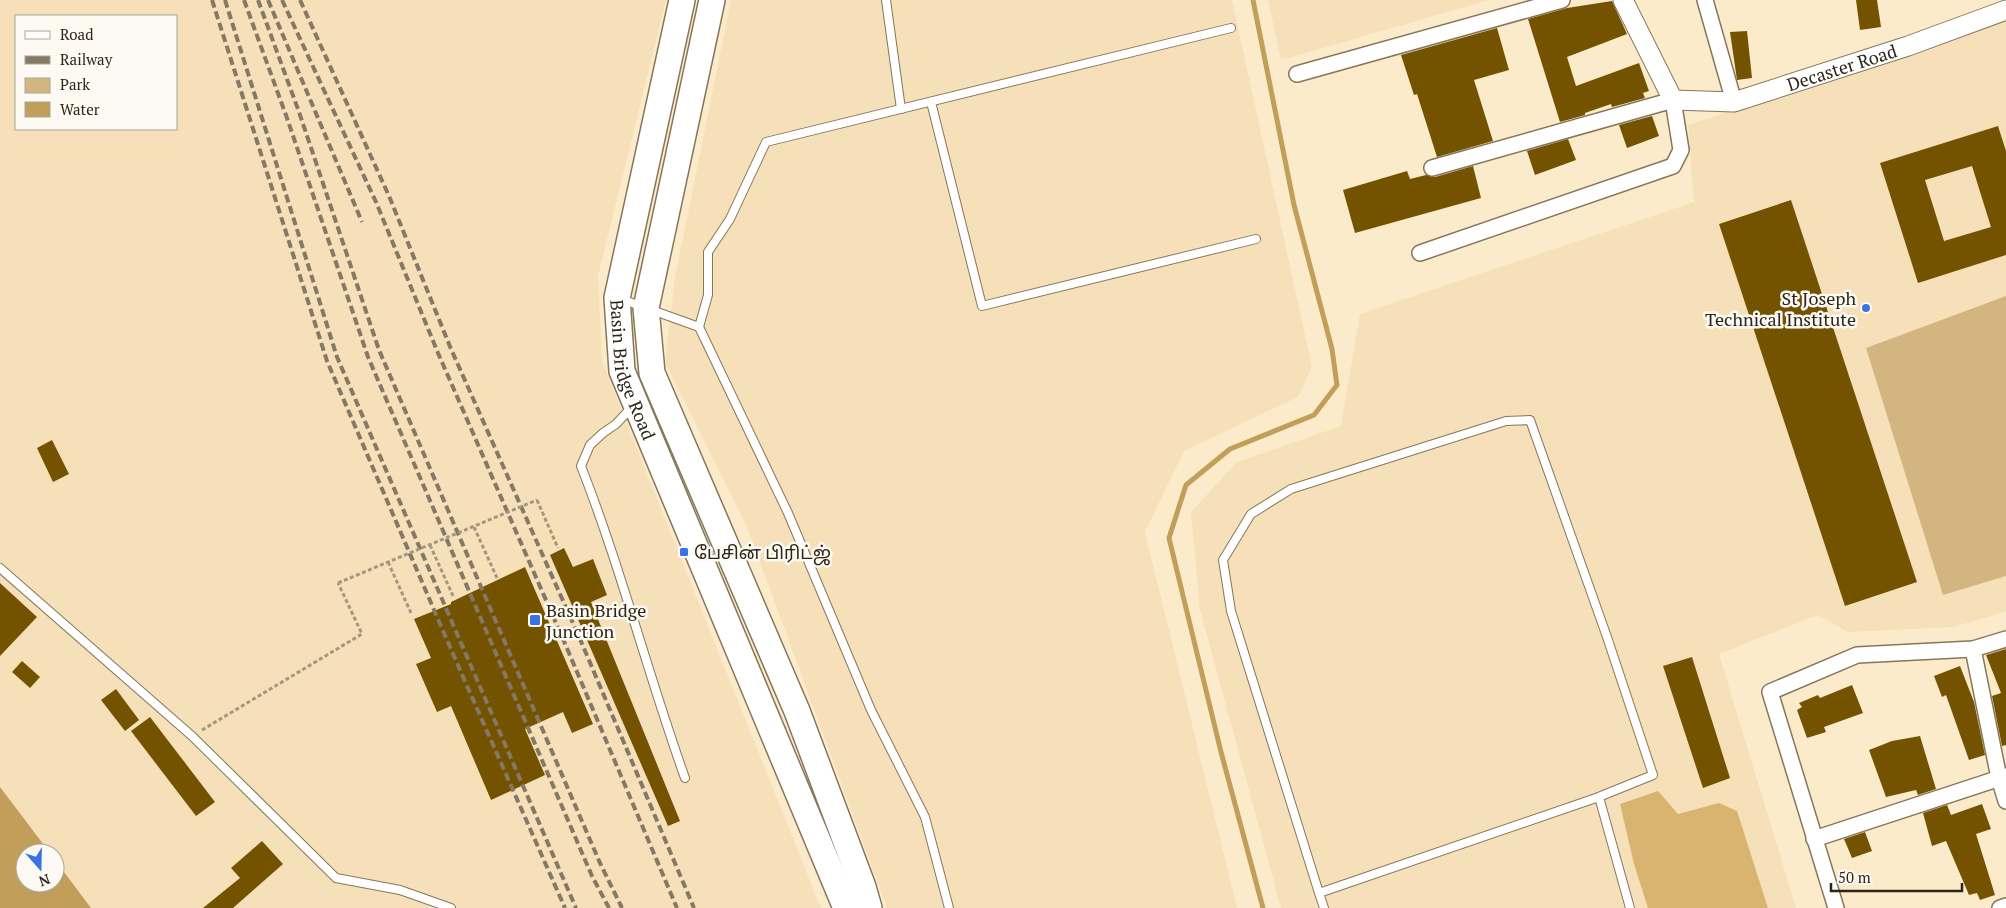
<svg xmlns="http://www.w3.org/2000/svg" width="2006" height="908" font-family="'PT Serif','Noto Sans Tamil',serif">
  <style>
    .built { fill: #f6e0b9; fill-rule: evenodd }
    .green { fill: #d3b67f }
    .forest { fill: #d8b470 }
    .water { fill: #c19e5a }
    .lines { fill: none; stroke-linecap: round; stroke-linejoin: round }
    .stream { stroke: #c19e5a; stroke-width: 5 }
    .building { fill: #735300; fill-rule: evenodd }
    .service-casing { stroke: #86775a; stroke-width: 10 }
    .minor-casing { stroke: #86775a; stroke-width: 18 }
    .tertiary-casing { stroke: #86775a; stroke-width: 21 }
    .primary-casing { stroke: #86775a; stroke-width: 28 }
    .path { stroke: #a3977f; stroke-width: 3; stroke-dasharray: 4 2.5; stroke-linecap: butt }
    .service { stroke: #fff; stroke-width: 8 }
    .minor { stroke: #fff; stroke-width: 15 }
    .tertiary { stroke: #fff; stroke-width: 19 }
    .primary { stroke: #fff; stroke-width: 25 }
    .rail { stroke: #847964; stroke-width: 4; stroke-dasharray: 8 4; stroke-linecap: butt }
    .path-bridge { stroke: #a3977f; stroke-width: 3; stroke-dasharray: 4 2.5; stroke-linecap: butt }
    .poi-dot { fill: #3c73e3; stroke: #fdfaf3; stroke-width: 2 }
    .labels { text-anchor: middle; dominant-baseline: central; stroke-width: 5; stroke-linejoin: round; paint-order: stroke }
    .street-label { font-size: 18px; fill: #2c2519; stroke: #fdfaf3 }
    .poi-label { font-size: 18px; fill: #2c2519; stroke: #fdfaf3; text-anchor: start }
  </style>
  <rect width="100%" height="100%" fill="#fcebcb"/>
  <g class="built">
    <path d="M0,0H666L598,276L602,361L821,908H91L55,860V853H50L0,787ZM16,16H176V129H16Z"/>
    <path d="M731,0H1232L1312,367L1298,397L1184,451L1145,532L1237,908H887L747,527L665,362L675,277Z"/>
    <path d="M1268,0H1489L1281,60Z"/>
    <path d="M2006,18V611L1954,627L1848,632L1818,615L1719,654L1796,908H1281L1200,610L1191,512L1237,462L1341,426L1360,314L1694,202L1688,125Z"/>
  </g>
  <path class="green" d="M2006,296V576L1943,595L1866,348Z"/>
  <path class="forest" d="M1658,791L1678,814L1719,803L1737,811L1768,908H1648L1634,864L1620,804Z"/>
  <path class="water" d="M0,787L50,853H25V883H55V860L91,908H0Z"/>
  <g class="lines">
    <path class="stream" d="M1253,0L1294,205L1332,349L1337,385L1314,415L1230,449L1186,485L1169,538L1221,752L1263,908"/>
  </g>
  <g class="building">
    <path d="M1856,0H1877L1881,27L1860,30Z"/>
    <path d="M1612,1L1627,34L1567,57L1576,86L1639,63L1649,91L1643,93L1645,98L1612,107L1611,104L1585,113V115L1560,122L1528,19L1567,8Z"/>
    <path d="M1497,28L1509,70L1474,80L1493,141L1437,157L1417,94L1414,95L1401,55Z"/>
    <path d="M1747,31L1752,78L1737,80L1730,32Z"/>
    <path d="M1652,116L1659,136L1627,148L1619,125Z"/>
    <path d="M1998,126L2006,151V255L1918,283L1880,163ZM1972,166L1991,227L1944,241L1925,180Z"/>
    <path d="M1568,139L1576,160L1535,175L1527,151Z"/>
    <path d="M1473,166L1481,198L1355,233L1343,190L1407,171L1410,179L1426,175L1435,177Z"/>
    <path d="M1791,200L1917,582L1845,606L1719,224Z"/>
    <path d="M52,440L69,474L53,482L37,448Z"/>
    <path d="M564,548L573,567L593,559L607,595L591,602L680,821L668,826L550,555Z"/>
    <path d="M525,567L593,724L572,733L563,712L525,729L545,775L491,800L451,706L437,712L416,664L431,658L414,619L451,604V602Z"/>
    <path d="M0,583L37,617L0,656Z"/>
    <path d="M2006,649V745L2002,746L1992,696L2001,693L1986,655Z"/>
    <path d="M1692,657L1730,778L1703,788L1663,666Z"/>
    <path d="M22,661L40,677L30,688L12,672Z"/>
    <path d="M1960,666L1974,702L1985,755L1969,760L1946,695L1942,697L1934,676Z"/>
    <path d="M1852,685L1863,713L1824,727L1826,732L1807,738L1797,710L1802,707L1799,703L1818,695L1820,698Z"/>
    <path d="M116,689L139,720L125,731L101,700Z"/>
    <path d="M150,717L215,802L196,816L131,731Z"/>
    <path d="M1920,736L1936,789L1918,795L1916,790L1886,797L1869,750L1892,741Z"/>
    <path d="M1982,804L1991,829L1976,834L1995,895L1980,900L1977,893L1969,895L1946,841L1932,846L1923,813L1947,805L1951,815Z"/>
    <path d="M1865,832L1872,851L1852,858L1844,839Z"/>
    <path d="M262,841L283,864L233,908H203L240,878L231,868Z"/>
  </g>
  <g class="lines">
    <defs>
      <g id="service">
        <path d="M886,0L901,109"/>
        <path d="M931,102L982,306L1256,239"/>
        <path d="M621,299L699,327L788,513L871,710L925,817L949,908"/>
        <path d="M699,327L708,295V252L730,219L766,142L1231,28"/>
        <path d="M632,407L616,424L603,433L590,445L581,466C621,568 648,675 685,778"/>
        <path d="M0,568L192,736L336,878L400,890L451,908"/>
        <path d="M1599,797L1630,908"/>
        <path d="M1319,893L1596,798L1653,775L1607,637L1530,420L1506,421L1291,489L1251,514L1223,560L1231,611L1319,893L1324,908"/>
      </g>
      <g id="minor">
        <path d="M1705,0L1734,102"/>
        <path d="M1297,74L1562,0"/>
        <path d="M1420,253L1673,166L1681,150L1673,100L1432,168"/>
        <path d="M1973,649L1999,778L2006,801"/>
        <path d="M1814,839L2006,776"/>
        <path d="M1836,908L1770,692L1857,655L1973,649L2006,639"/>
        <path d="M2000,908L2006,906"/>
      </g>
      <g id="tertiary">
        <path id="s1" d="M1623,0L1673,100L1734,102L1908,46L2006,10"/>
      </g>
      <g id="primary">
        <path id="s2" d="M682,0L617,298L622,371L846,908"/>
        <path d="M712,0L646,308L652,373L797,711L863,887L869,908"/>
      </g>
    </defs>
    <use href="#service" class="service-casing"/>
    <use href="#minor" class="minor-casing"/>
    <use href="#tertiary" class="tertiary-casing"/>
    <use href="#primary" class="primary-casing"/>
    <g class="path">
      <path d="M537,500L558,548"/>
      <path d="M474,527L497,578"/>
      <path d="M430,545L453,596"/>
      <path d="M388,562L411,613"/>
      <path d="M202,730L362,634L338,583"/>
    </g>
    <use href="#service" class="service"/>
    <use href="#minor" class="minor"/>
    <use href="#tertiary" class="tertiary"/>
    <use href="#primary" class="primary"/>
    <g class="rail">
      <path d="M212,0L327,361L453,654L565,908"/>
      <path d="M225,0L337,357L576,908"/>
      <path d="M244,0L287,118L368,357L592,876L609,908"/>
      <path d="M258,0L299,112L379,350L600,863L622,908"/>
      <path d="M268,0L362,222"/>
      <path d="M282,0L376,202L438,353L566,646L677,908"/>
      <path d="M300,0L389,196L451,349L580,639L694,908"/>
    </g>
    <path class="path-bridge" d="M338,583L537,500"/>
  </g>
  <g class="poi-dot">
    <circle cx="1866" cy="308" r="5"/>
    <rect x="679" y="547" width="10" height="10" rx="2.5"/>
    <rect x="529" y="614" width="12" height="12" rx="2.5"/>
  </g>
  <g class="labels">
    <g class="street-label">
      <text stroke="none"><textPath href="#s1" startOffset="286">Decaster Road</textPath></text>
      <text stroke="none"><textPath href="#s2" startOffset="379">Basin Bridge Road</textPath></text>
    </g>
    <g class="poi-label">
      <text x="1856" y="298" text-anchor="end">St Joseph<tspan x="1856" dy="21">Technical Institute</tspan></text>
      <text x="694" y="552">பேசின் பிரிட்ஜ்</text>
      <text x="546" y="610">Basin Bridge<tspan x="546" dy="21">Junction</tspan></text>
    </g>
  </g>
  <rect x="15" y="15" width="162" height="115" fill="#fdfaf3" stroke="#a9a59c"/>
  <rect x="25" y="31" width="25" height="8" fill="#ffffff" stroke="#a9a59c"/>
  <text x="60" y="40" font-size="15" fill="#2c2519">Road</text>
  <rect x="25" y="56" width="25" height="8" fill="#847964" stroke="#a9a59c"/>
  <text x="60" y="65" font-size="15" fill="#2c2519">Railway</text>
  <rect x="25" y="78" width="25" height="15" fill="#d3b67f" stroke="#a9a59c"/>
  <text x="60" y="90" font-size="15" fill="#2c2519">Park</text>
  <rect x="25" y="102" width="25" height="15" fill="#c19e5a" stroke="#a9a59c"/>
  <text x="60" y="115" font-size="15" fill="#2c2519">Water</text>
  <g transform="translate(40 868) rotate(160)"><circle r="24" fill="#fdfaf3" stroke="#a9a59c"/>
  <path d="M0-4L9 19L0 12L-9 19Z" fill="#3c73e3"/>
  <text y="-8" font-size="14" font-weight="bold" text-anchor="middle" fill="#2c2519">N</text>
  </g>
  <path d="M1831 883v8h131v-8" fill="none" stroke="#2c2519" stroke-width="2.5"/>
  <text x="1838" y="883" font-size="15" fill="#2c2519" stroke="#fdfaf3" stroke-width="4" paint-order="stroke">50 m</text>
</svg>
